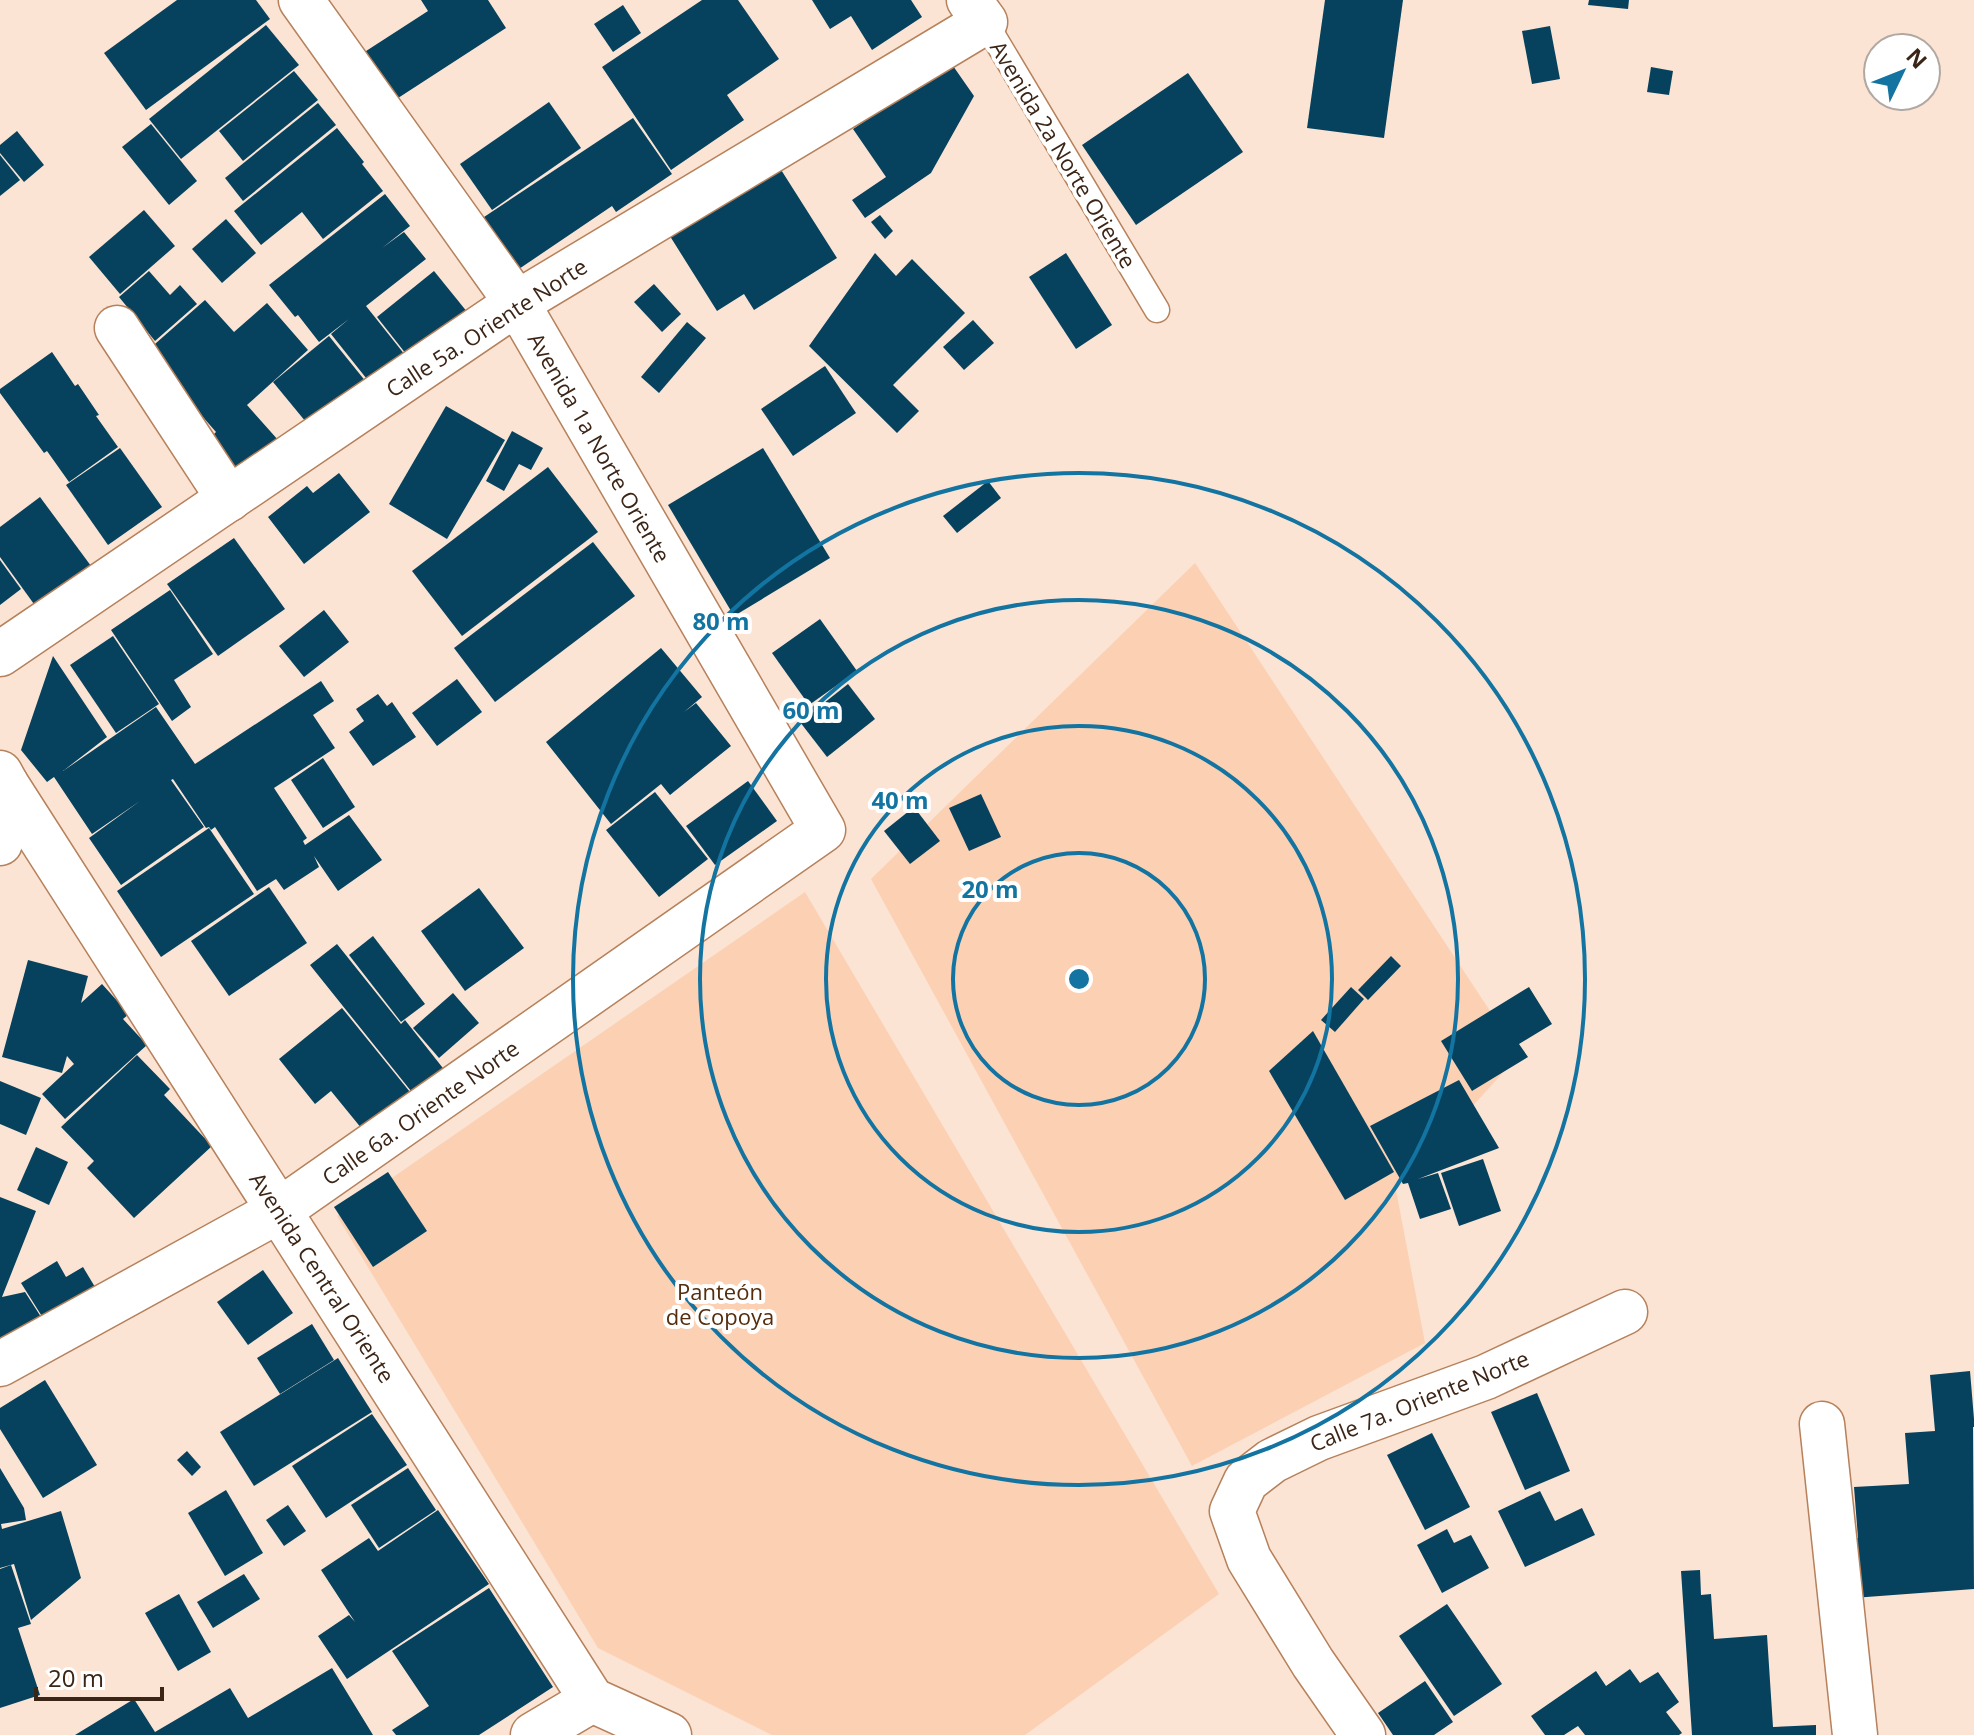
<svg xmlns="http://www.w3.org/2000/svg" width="1974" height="1735" font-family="'Open Sans',sans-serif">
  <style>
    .green { fill: #fcd0b3 }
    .building { fill: #06425e }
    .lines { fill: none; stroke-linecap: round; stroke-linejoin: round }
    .lane-casing { stroke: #b6815b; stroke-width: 27 }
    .street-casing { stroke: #b6815b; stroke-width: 47 }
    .secondary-casing { stroke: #b6815b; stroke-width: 47 }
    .lane { stroke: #fff; stroke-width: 24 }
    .street { stroke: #fff; stroke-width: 44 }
    .secondary { stroke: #fff; stroke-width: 44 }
    .ring { fill: none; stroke: #1374a1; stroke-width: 4 }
    .labels { text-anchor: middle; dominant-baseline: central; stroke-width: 8; stroke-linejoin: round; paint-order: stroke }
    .street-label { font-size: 22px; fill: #3b2516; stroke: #fff }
    .park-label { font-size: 22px; fill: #552d0c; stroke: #fff }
    .centre { fill: #1374a1; stroke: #fff; stroke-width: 4 }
    .ring-label { font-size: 24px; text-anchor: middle; font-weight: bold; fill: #1374a1; stroke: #fff; stroke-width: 8; stroke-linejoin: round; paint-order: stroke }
  </style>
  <rect width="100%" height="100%" fill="#fbe4d4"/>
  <g class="green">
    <path d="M1195,563L1519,1055L1396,1190L1425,1343L1192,1466L871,879Z"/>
    <path d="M805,892L1219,1594L1025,1735H772L598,1648L337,1216Z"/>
  </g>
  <g class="building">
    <path d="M177,0H256L270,19L146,110L104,53Z"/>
    <path d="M421,0H488L506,28L395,100L363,53L428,11Z"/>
    <path d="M702,0H738L779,59L727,95L744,120L671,170L602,67Z"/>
    <path d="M812,0H911L922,17L872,50L851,16L830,29Z"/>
    <path d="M1325,0H1403L1384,138L1307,128Z"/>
    <path d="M1589,0H1629L1628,9L1588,5Z"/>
    <path d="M623,5L641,33L613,52L594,24Z"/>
    <path d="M266,25L299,65L181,159L149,119Z"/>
    <path d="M1550,26L1560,79L1532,84L1522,31Z"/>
    <path d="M951,63L974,96L931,173L865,218L852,200L886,177L853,129Z"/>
    <path d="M1651,67L1673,71L1669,95L1647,92Z"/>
    <path d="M294,71L318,100L243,161L219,131Z"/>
    <path d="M1188,73L1243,152L1136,225L1082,145Z"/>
    <path d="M549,102L581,148L492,210L460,164Z"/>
    <path d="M318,103L336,125L243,201L225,178Z"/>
    <path d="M633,118L672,174L616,212L612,206L513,273L478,221Z"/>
    <path d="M151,124L197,181L169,205L122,147Z"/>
    <path d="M337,128L364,162L362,164L383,191L323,239L302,212L261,245L234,211Z"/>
    <path d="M17,131L44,165L24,182L0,153V145Z"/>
    <path d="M0,155L20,180L0,196Z"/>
    <path d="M778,165L837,258L754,310L744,294L717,311L668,233Z"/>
    <path d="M385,194L410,226L382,248L404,232L426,259L366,306L409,360L374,388L331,334L349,319L319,342L298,315L295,317L269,285Z"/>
    <path d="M144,210L175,246L120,294L89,257Z"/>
    <path d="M880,215L893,231L885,239L871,222Z"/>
    <path d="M226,219L256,253L222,283L192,249Z"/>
    <path d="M875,253L896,276L912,259L965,313L893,385L919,411L897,433L809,346Z"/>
    <path d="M1066,253L1112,325L1076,349L1029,277Z"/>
    <path d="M149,271L170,295L180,285L197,304L155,341L119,297Z"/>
    <path d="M434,271L468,313L410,359L377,317Z"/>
    <path d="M654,284L681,314L662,332L634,302Z"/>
    <path d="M205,300L234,332L267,303L308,350L247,405L287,450L248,485L208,440L216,432L174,384L139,358Z"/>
    <path d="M973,320L994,343L964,370L943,347Z"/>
    <path d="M687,322L706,338L659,393L641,377Z"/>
    <path d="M329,336L371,388L315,433L273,382Z"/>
    <path d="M52,352L75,386L78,384L99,415L96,416L118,447L69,482L47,451L44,453L0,393V389Z"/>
    <path d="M825,366L856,413L793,456L761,409Z"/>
    <path d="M446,406L505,440L447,539L389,504Z"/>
    <path d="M512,431L543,448L531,470L519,464L504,491L486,481Z"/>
    <path d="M120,448L162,507L108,545L66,485Z"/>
    <path d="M763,448L830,558L734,616L668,505Z"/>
    <path d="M548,467L598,532L462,636L412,571Z"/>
    <path d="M339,473L370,512L304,564L268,517L307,486L313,493Z"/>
    <path d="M988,481L1001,498L957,533L943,516Z"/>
    <path d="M40,497L94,570L39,611L0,557V527Z"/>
    <path d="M234,538L285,609L218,656L167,584Z"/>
    <path d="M593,542L635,596L495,702L454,648Z"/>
    <path d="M0,560L21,589L0,605Z"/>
    <path d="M170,590L213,654L174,680L191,707L172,721L111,630Z"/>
    <path d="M324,610L349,642L304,677L279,646Z"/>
    <path d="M820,619L857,671L809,705L772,653Z"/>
    <path d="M113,636L159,704L116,733L70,665Z"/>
    <path d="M661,648L702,697L684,712L696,703L731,746L670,795L661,784L611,824L546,742Z"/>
    <path d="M53,656L107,737L63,771L156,707L195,764L321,681L334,701L313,715L335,748L274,788L307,838L303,841L305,845L349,815L382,860L338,891L314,856L319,867L284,890L276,879L257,891L215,827L211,830L209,827L206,828L173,779L171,780L204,827L121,885L89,838L140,801L92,834L54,777L47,782L21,750Z"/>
    <path d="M457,679L482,712L437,746L412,713Z"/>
    <path d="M848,684L875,719L827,757L800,722Z"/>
    <path d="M378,694L387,706L392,702L416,737L373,766L349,732L364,721L356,709Z"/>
    <path d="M323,758L355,807L323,828L291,780Z"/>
    <path d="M748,781L777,821L715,865L686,826Z"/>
    <path d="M655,792L708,859L659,897L606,830Z"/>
    <path d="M981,794L1001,837L969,851L949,808Z"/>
    <path d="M914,807L940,841L910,864L884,831Z"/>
    <path d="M209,828L254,894L161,957L117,891Z"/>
    <path d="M269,887L307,943L229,996L191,941Z"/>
    <path d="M479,888L524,948L465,991L421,931Z"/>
    <path d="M373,936L425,1004L401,1022L349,955Z"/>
    <path d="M337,944L401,1024L405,1020L446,1072L415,1096L310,965Z"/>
    <path d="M1391,956L1401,966L1368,1000L1358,990Z"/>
    <path d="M28,960L88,976L81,1003L102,984L129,1014L123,1019L147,1045L65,1119L42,1094L74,1064L67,1056L62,1073L2,1057Z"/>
    <path d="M1351,987L1364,999L1335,1032L1321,1020Z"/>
    <path d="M1529,987L1552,1024L1519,1044L1528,1057L1472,1091L1441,1041Z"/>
    <path d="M453,993L479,1023L439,1058L413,1028Z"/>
    <path d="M342,1008L410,1092L362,1129L331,1091L315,1104L279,1059Z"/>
    <path d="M1313,1031L1394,1172L1345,1200L1269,1071Z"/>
    <path d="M137,1055L170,1089L164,1095L212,1146L134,1218L87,1168L94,1161L61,1127Z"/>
    <path d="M1459,1080L1499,1148L1418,1179L1438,1173L1451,1209L1420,1219L1408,1183L1403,1184L1370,1126Z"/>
    <path d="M0,1081L41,1098L26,1135L0,1124Z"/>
    <path d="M36,1147L68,1162L49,1205L17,1190Z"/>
    <path d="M1483,1159L1501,1211L1459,1226L1441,1173Z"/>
    <path d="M388,1172L427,1231L373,1267L334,1207Z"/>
    <path d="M0,1197L36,1211L2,1297L25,1292L43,1320L0,1345Z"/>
    <path d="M57,1261L66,1277L83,1267L95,1287L43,1318L21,1283Z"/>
    <path d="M263,1270L293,1313L248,1345L217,1302Z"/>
    <path d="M312,1324L334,1360L280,1394L257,1358Z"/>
    <path d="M338,1358L372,1412L254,1486L220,1432Z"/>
    <path d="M1970,1371L1974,1419V1427H1973L1974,1589L1853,1598L1848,1538H1858L1854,1487L1909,1484L1905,1433L1935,1431L1930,1375Z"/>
    <path d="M45,1380L97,1465L43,1498L0,1429V1408Z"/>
    <path d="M1537,1393L1570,1471L1525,1490L1491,1412Z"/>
    <path d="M372,1414L407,1465L326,1518L292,1466Z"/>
    <path d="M1432,1433L1470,1507L1425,1530L1387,1455Z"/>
    <path d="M187,1451L201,1467L192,1476L177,1460Z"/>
    <path d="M0,1468L24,1508L26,1520L1,1524L2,1529L61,1511L81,1578L31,1620L14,1564L0,1568Z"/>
    <path d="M408,1468L436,1510L379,1548L351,1505Z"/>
    <path d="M226,1490L263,1553L225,1576L188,1513Z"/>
    <path d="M1540,1491L1555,1521L1582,1508L1595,1535L1525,1567L1498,1511Z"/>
    <path d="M288,1505L306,1531L284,1546L266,1520Z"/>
    <path d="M438,1510L489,1584L347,1679L318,1636L349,1615L355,1622L321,1570L369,1538L378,1551Z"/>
    <path d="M1447,1529L1454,1543L1471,1535L1489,1568L1442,1593L1417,1545Z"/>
    <path d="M11,1565L31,1624L18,1628L40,1695L0,1708V1569Z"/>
    <path d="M1700,1570L1701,1595L1711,1594L1714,1639L1767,1635L1773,1727L1816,1725V1735H1692L1681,1571Z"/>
    <path d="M244,1574L260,1599L213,1628L197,1602Z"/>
    <path d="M489,1588L553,1687L479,1735H396L392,1730L429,1706L392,1651Z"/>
    <path d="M179,1594L211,1652L178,1671L145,1613Z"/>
    <path d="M1447,1604L1502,1684L1454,1716L1399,1636Z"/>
    <path d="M332,1668L373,1735H75L134,1699L155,1732L230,1688L248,1718Z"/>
    <path d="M1630,1669L1640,1683L1658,1672L1679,1702L1666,1712L1682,1733L1679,1735H1585L1578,1726L1564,1735H1545L1531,1716L1596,1671L1606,1686Z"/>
    <path d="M1425,1681L1453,1722L1434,1735H1393L1378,1713Z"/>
  </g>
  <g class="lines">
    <defs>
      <path id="lane" d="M985,22L1157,310"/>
      <g id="street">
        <path d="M117,328L229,499"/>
        <path d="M0,654L517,303L985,22L969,0"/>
        <path d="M6,784L592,1700L669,1735"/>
        <path d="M0,1364L280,1210L823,830L517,303L301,0"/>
        <path d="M1822,1424L1855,1735"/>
        <path d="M533,1735L592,1700"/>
        <path d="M1363,1735L1313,1663L1249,1559L1232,1511L1246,1481L1272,1461L1319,1438L1486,1377L1625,1312"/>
      </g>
      <path id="secondary" d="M0,773L6,784L0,843"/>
    </defs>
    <use href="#lane" class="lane-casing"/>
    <use href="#street" class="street-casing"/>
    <use href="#secondary" class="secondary-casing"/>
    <use href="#lane" class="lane"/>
    <use href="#street" class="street"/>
    <use href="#secondary" class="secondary"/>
  </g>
  <g class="ring">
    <circle cx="1079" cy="979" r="126"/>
    <circle cx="1079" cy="979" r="253"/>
    <circle cx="1079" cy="979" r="379"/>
    <circle cx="1079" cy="979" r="506"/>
  </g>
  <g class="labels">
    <g class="street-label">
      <text transform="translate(1064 154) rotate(59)">Avenida 2a Norte Oriente</text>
      <text transform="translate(486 327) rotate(-33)">Calle 5a. Oriente Norte</text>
      <text transform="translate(600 447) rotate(60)">Avenida 1a Norte Oriente</text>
      <text transform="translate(420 1112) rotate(-35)">Calle 6a. Oriente Norte</text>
      <text transform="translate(323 1277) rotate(57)">Avenida Central Oriente</text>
      <text transform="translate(1419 1400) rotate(-22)">Calle 7a. Oriente Norte</text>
    </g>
    <g class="park-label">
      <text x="720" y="1291">Panteón<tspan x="720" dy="25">de Copoya</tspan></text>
    </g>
  </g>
  <circle cx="1079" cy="979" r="12" class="centre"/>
  <g class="ring-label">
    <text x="721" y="630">80 m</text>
    <text x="811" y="719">60 m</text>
    <text x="900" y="809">40 m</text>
    <text x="990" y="898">20 m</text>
  </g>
  <g transform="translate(1902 72) rotate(47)"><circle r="38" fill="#ffffff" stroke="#b1a8a2" stroke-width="2"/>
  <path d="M0-6L14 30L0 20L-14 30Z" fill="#1374a1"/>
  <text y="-12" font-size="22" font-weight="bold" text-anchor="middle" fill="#3b2516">N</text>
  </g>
  <path d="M36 1687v12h126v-12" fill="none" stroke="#3b2516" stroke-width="4"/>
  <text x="48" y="1687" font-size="24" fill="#3b2516" stroke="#ffffff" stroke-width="6" paint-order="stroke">20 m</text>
</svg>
